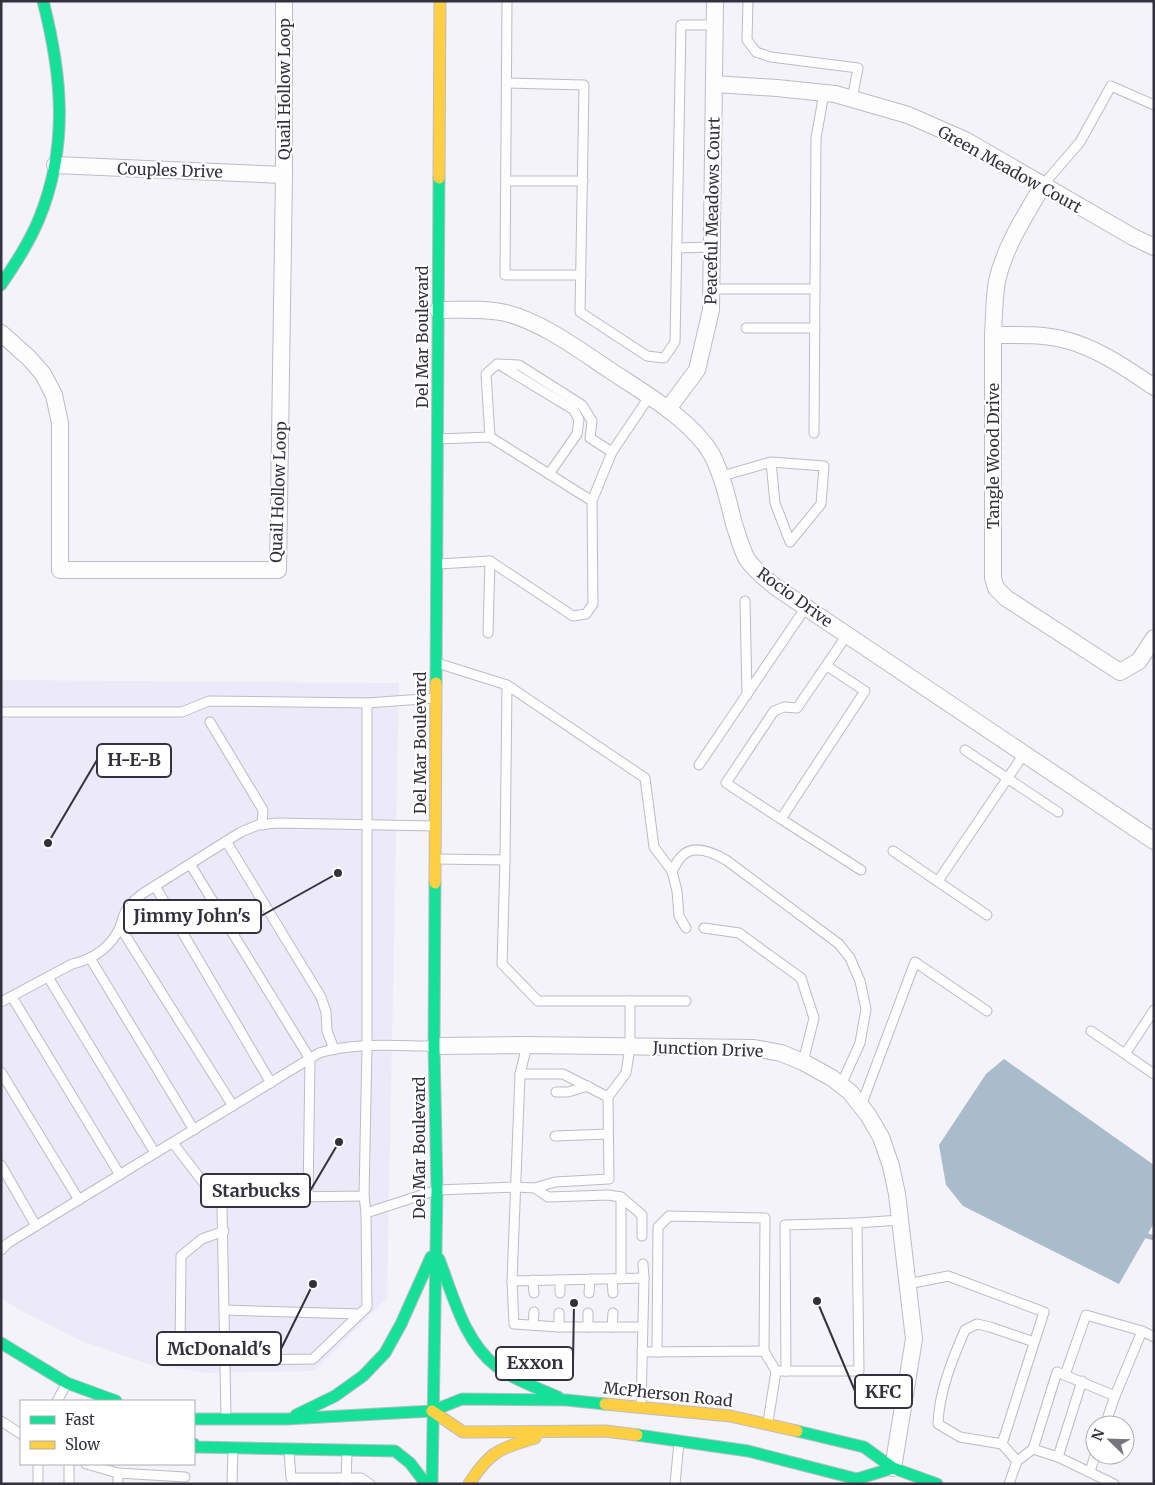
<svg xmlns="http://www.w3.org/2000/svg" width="1155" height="1485" font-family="Merriweather,serif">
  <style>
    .built { fill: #eceaf9 }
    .water { fill: #a8bccc }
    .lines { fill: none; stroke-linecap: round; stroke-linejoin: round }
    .stream { stroke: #a8bccc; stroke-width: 5 }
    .lane-casing { stroke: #bdbcc5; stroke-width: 11 }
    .street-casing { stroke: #bdbcc5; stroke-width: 18 }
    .fast-casing { stroke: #bdbcc5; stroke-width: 13 }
    .slow-casing { stroke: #bdbcc5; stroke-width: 13 }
    .lane { stroke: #fdfdfe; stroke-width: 9 }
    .street { stroke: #fdfdfe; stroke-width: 16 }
    .fast { stroke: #16e098; stroke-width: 11 }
    .slow { stroke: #ffcf43; stroke-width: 11 }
    .labels { text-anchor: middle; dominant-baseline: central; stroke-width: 4.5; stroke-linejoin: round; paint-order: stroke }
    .street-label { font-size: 16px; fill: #33313d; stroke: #fff }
    .leader { fill: none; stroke: #33313d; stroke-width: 2 }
    .callout-dot { fill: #33313d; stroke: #fff; stroke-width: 2 }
    .callout { fill: #fff; stroke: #33313d; stroke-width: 2 }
    .callout-label { font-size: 18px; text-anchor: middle; font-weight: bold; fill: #33313d }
  </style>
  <rect width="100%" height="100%" fill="#f4f3fa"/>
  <path class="built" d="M1,680L399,683L387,1298L314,1371L207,1373L148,1364L79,1340L25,1313L1,1298Z"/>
  <path class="water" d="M1004,1059L1154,1165V1223L1119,1284L963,1206L946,1185L939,1145L986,1074Z"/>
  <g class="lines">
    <path class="stream" d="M1141,1234L1154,1238"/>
    <defs>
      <g id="lane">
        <path d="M507,1L505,275H581"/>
        <path d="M748,1L747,40L756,52L771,57L858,68L852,99"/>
        <path d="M507,83L584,85L580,312L647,356L664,358L675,342L681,25H715"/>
        <path d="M506,181H583"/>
        <path d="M1043,185L1080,142L1111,86L1154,105"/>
        <path d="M677,248L712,247"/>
        <path d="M711,289H815"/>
        <path d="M746,328H815"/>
        <path d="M500,365L574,410L579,420L577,434L549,474"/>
        <path d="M814,433L816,138L824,93"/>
        <path d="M490,437L486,374L497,364L519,365L582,405L592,421L590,438L612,452"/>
        <path d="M438,439L490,437L592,501"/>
        <path d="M722,476L771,462L824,466L821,504L790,542L775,503L771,462"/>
        <path d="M438,564L490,561L573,616L586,614L593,604L592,501L612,452L649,397"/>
        <path d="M745,601L747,695"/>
        <path d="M488,633L490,561"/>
        <path d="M437,663L507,685L645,778L654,847L672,871L677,891L679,916L686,928"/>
        <path d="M827,666L865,691L781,819L726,783L774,711L784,707L797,708L847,635"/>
        <path d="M1,712H182L209,701L367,703L436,698"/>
        <path d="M210,722L263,810L262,825"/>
        <path d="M965,750L1058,812"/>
        <path d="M699,765L806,607"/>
        <path d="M781,819L861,870"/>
        <path d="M226,841L321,997L326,1012L327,1031L334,1049"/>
        <path d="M893,851L987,915"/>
        <path d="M436,859L505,860L502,964L538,1001H686"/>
        <path d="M505,860L507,685"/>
        <path d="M190,864L310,1059L308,1197"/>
        <path d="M672,871C675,867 677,861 681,857C693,843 714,853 726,860L839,944L850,958L860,981L866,1009L860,1043L841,1085"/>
        <path d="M938,881L1024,754"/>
        <path d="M155,886L271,1083"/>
        <path d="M120,927L233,1106"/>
        <path d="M704,928L739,933L801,978L814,1018L803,1062"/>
        <path d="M90,958L194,1130"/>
        <path d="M48,977L155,1153"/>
        <path d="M12,997L120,1175"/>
        <path d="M1,1002L72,964C94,959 111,947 120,927C122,923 122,919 124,915C127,906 134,900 142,894L241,832L258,825L277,823L435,826"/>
        <path d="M1091,1031L1125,1054L1154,1010"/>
        <path d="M527,1045L520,1074L512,1281L644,1278L641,1408"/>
        <path d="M1125,1054L1154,1074"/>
        <path d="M1,1072L79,1200"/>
        <path d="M520,1074H563L608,1097"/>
        <path d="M556,1092H568L588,1086"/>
        <path d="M861,1106L915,962L987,1011"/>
        <path d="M555,1136L608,1134"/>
        <path d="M173,1143L222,1207L226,1418"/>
        <path d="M1,1165L36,1226"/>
        <path d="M535,1188L555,1182L609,1179L608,1097L626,1073L630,1047V1001"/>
        <path d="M364,1196L366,1213L437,1190L515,1187L535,1188L548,1197L608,1195L621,1197L642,1215V1236"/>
        <path d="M216,1198L364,1196L367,1047V703"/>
        <path d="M1,1250L8,1243L319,1053C356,1042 396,1046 434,1046"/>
        <path d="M643,1264L644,1278"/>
        <path d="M612,1279L613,1293"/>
        <path d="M621,1279V1197"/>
        <path d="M533,1280L534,1293"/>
        <path d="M560,1280V1293"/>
        <path d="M512,1281L514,1324L559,1327H642"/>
        <path d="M908,1284L948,1276L1044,1312L1002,1444L1017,1461L1009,1484"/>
        <path d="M589,1293L590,1279"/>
        <path d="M224,1310L360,1314"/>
        <path d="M533,1325L534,1312"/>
        <path d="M559,1327V1313"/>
        <path d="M588,1327V1313"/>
        <path d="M612,1327L613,1313"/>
        <path d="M1142,1331L1154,1337"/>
        <path d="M180,1352L181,1256L202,1239L224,1231"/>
        <path d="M642,1352L764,1351L776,1371L768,1422"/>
        <path d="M657,1352L658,1227L669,1216L765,1218L764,1351"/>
        <path d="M225,1360L313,1359L367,1307L366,1213"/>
        <path d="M776,1371H859L857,1223L900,1220"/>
        <path d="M786,1371L785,1225L857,1223"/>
        <path d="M57,1401L67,1383"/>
        <path d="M1,1421L21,1434"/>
        <path d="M1105,1425L1115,1396"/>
        <path d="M1002,1444L960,1437L938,1424C939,1392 952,1360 965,1330L977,1324L990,1327L1034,1342"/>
        <path d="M1033,1449L1057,1372L1115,1396L1142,1331L1086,1315L1065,1375"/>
        <path d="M289,1451L291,1478H361L370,1484"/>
        <path d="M1058,1457L1082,1381"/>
        <path d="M1017,1461L1033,1449L1058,1457L1114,1484"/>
        <path d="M86,1464L118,1473L185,1477"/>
        <path d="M1090,1472L1095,1455"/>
        <path d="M38,1484V1464"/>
        <path d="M69,1484V1464"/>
        <path d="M118,1484V1473"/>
        <path d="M232,1484L233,1448"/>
        <path d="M346,1484L347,1452"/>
        <path d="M675,1484L679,1442"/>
      </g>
      <g id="street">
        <path d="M714,84L777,88L835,94L908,115L965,140L1133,237L1154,247"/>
        <path d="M55,165L284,175"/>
        <path d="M1043,185C1025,216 1005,246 997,281C994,298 994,317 993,335V578L996,588L1006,598L1120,672L1139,661L1154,638"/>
        <path d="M438,310C460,310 484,308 506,313C544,323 579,350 611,371C644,393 692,420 712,455C723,477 728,500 734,524C738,535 741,549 747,559C755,571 766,579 777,588L1154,841"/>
        <path d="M1,333L29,358L43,374L54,395L60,423V570H278L284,175V1"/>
        <path d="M993,335C1016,335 1040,334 1062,339C1096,347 1126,368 1154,387"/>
        <path d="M668,409L697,370L711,310L715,1"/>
        <path d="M434,1046L527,1045L754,1048L781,1053L803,1062L832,1078L850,1092L868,1115L881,1137L891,1166L897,1194L914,1339L893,1468"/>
      </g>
      <g id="fast">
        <path d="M1,285C15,264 29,243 39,219C69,146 62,75 43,1"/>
        <path d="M436,683L439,178"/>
        <path d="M439,1259C453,1295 464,1341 496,1366C514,1380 538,1388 558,1397"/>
        <path d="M1,1343L67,1383L116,1401"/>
        <path d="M296,1415L335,1396L363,1376L385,1353L401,1324L431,1257"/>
        <path d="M194,1419H287L432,1411L462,1399L566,1400L605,1404"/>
        <path d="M797,1431L864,1447L893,1468L937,1484"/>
        <path d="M637,1435L748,1451L857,1479L893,1468"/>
        <path d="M194,1444L196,1447L395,1451L410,1463L426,1484"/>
        <path d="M432,1484L437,1190L434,1046L435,883"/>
      </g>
      <g id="slow">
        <path d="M439,178L440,1"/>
        <path d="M435,883L436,683"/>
        <path d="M605,1404L730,1416L797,1431"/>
        <path d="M432,1411L463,1432L605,1431L637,1435"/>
        <path d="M469,1484C490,1451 499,1449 535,1438"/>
      </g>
    </defs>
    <use href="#lane" class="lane-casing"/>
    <use href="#street" class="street-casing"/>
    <use href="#fast" class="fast-casing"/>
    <use href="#slow" class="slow-casing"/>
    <use href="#lane" class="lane"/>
    <use href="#street" class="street"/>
    <use href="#fast" class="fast"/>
    <use href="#slow" class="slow"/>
  </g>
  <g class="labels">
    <g class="street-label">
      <text transform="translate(284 89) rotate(-90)">Quail Hollow Loop</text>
      <text transform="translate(1010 169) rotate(29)">Green Meadow Court</text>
      <text transform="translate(170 170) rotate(2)">Couples Drive</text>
      <text transform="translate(712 211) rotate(-89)">Peaceful Meadows Court</text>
      <text transform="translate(422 337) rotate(-90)">Del Mar Boulevard</text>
      <text transform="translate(993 456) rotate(-90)">Tangle Wood Drive</text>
      <text transform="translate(278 492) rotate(-88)">Quail Hollow Loop</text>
      <text transform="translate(795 597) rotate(36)">Rocio Drive</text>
      <text transform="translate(420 743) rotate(-90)">Del Mar Boulevard</text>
      <text transform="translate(708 1049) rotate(2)">Junction Drive</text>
      <text transform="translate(419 1148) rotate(-90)">Del Mar Boulevard</text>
      <text transform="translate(668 1394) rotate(6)">McPherson Road</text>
    </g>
  </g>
  <path class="leader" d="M48 843L97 760M338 873L261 916M339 1142L310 1191M313 1284L281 1349M574 1303L573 1363M817 1301L855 1391"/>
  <g class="callout-dot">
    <circle cx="48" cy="843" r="5"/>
    <circle cx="338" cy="873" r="5"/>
    <circle cx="339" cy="1142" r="5"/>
    <circle cx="313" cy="1284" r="5"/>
    <circle cx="574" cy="1303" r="5"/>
    <circle cx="817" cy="1301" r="5"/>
  </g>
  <g class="callout">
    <rect x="97" y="744" width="74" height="33" rx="5"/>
    <rect x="124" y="900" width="137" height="33" rx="5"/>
    <rect x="201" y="1174" width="109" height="33" rx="5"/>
    <rect x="157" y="1332" width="124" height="33" rx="5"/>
    <rect x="496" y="1347" width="77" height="33" rx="5"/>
    <rect x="855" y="1375" width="57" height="33" rx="5"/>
  </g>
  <g class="callout-label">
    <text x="134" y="766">H-E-B</text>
    <text x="192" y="922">Jimmy John's</text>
    <text x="256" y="1197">Starbucks</text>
    <text x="219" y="1355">McDonald's</text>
    <text x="535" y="1369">Exxon</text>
    <text x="883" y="1398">KFC</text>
  </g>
  <rect width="1155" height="1485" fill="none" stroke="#33313d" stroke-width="5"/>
  <rect x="20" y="1400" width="175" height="65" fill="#ffffff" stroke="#adadb1"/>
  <rect x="30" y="1416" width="25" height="8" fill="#16e098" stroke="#adadb1"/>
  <text x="65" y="1425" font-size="15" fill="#33313d">Fast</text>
  <rect x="30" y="1441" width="25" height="8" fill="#ffcf43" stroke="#adadb1"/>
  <text x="65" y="1450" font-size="15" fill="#33313d">Slow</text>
  <g transform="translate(1110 1440) rotate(293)"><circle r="24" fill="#ffffff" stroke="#adadb1"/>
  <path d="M0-4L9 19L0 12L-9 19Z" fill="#77757f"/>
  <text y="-8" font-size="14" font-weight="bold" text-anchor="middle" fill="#33313d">N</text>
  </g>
</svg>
